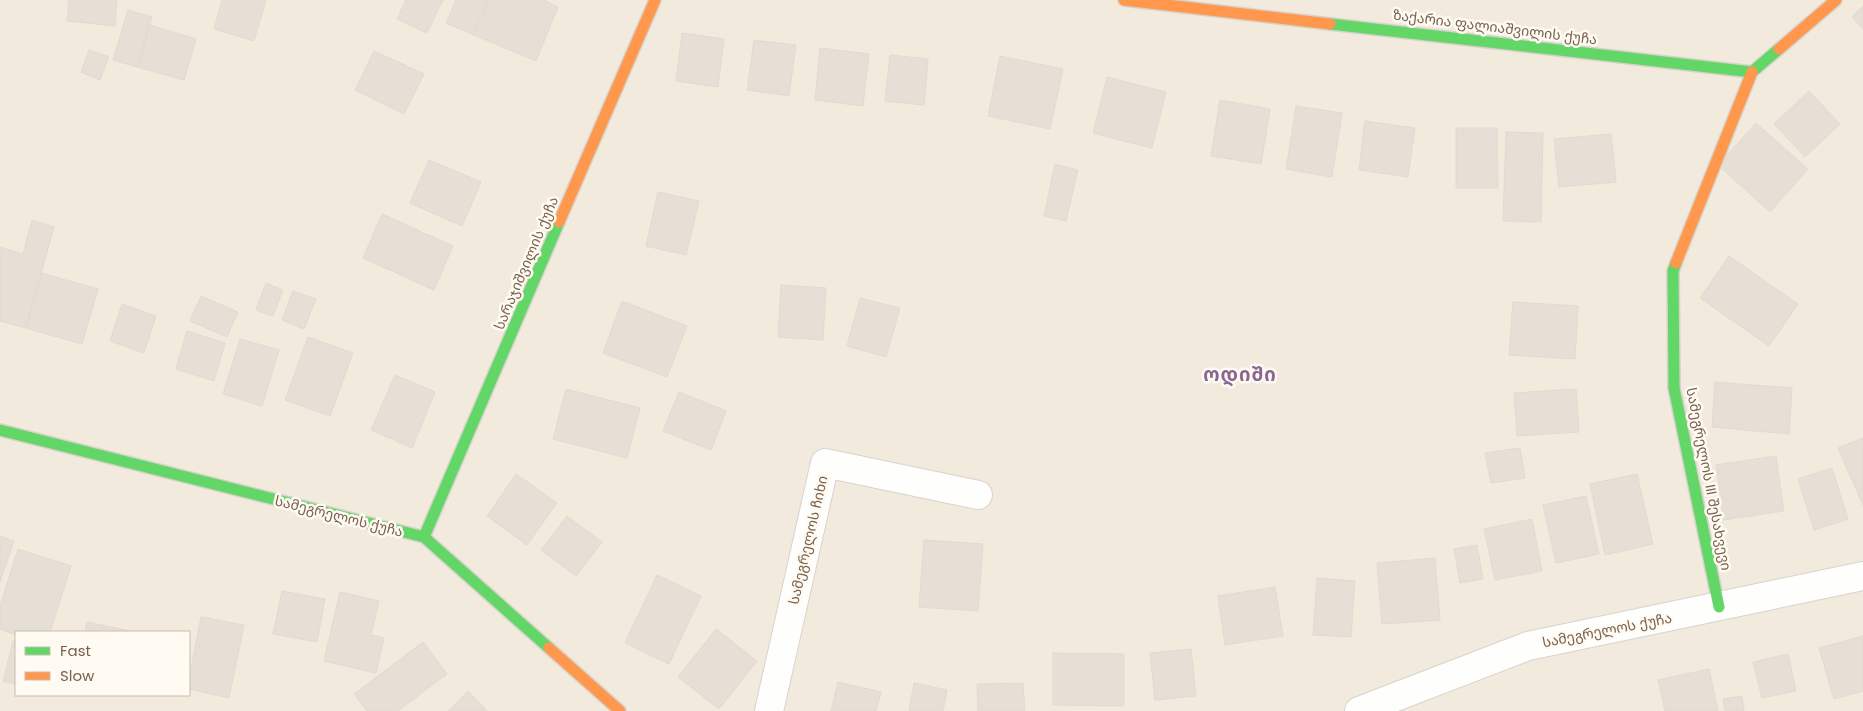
<svg xmlns="http://www.w3.org/2000/svg" width="1863" height="711" font-family="Poppins,'Noto Sans Georgian',sans-serif">
  <style>
    .residential { fill: #f1eadd; fill-rule: evenodd }
    .building { fill: #e6dfd6; stroke: #e2dad1 }
    .lines { fill: none; stroke-linecap: round; stroke-linejoin: round }
    .street-casing { stroke: #d8d3cd; stroke-width: 30 }
    .fast-casing { stroke: #d7d2ca; stroke-width: 14 }
    .slow-casing { stroke: #d7d2ca; stroke-width: 14 }
    .street { stroke: #fefefd; stroke-width: 28 }
    .fast { stroke: #63d668; stroke-width: 11 }
    .slow { stroke: #ff974d; stroke-width: 11 }
    .labels { text-anchor: middle; dominant-baseline: central; stroke-width: 5; stroke-linejoin: round; paint-order: stroke }
    .street-label { font-size: 14px; fill: #78614e; stroke: #fffbf2 }
    .district-label { font-size: 19px; font-weight: bold; letter-spacing: 1px; fill: #896693; stroke: #fffbf2 }
  </style>
  <rect width="100%" height="100%" fill="#f9f6ef"/>
  <path class="residential" d="M0,0H1863V711H0ZM16,632H189V695H16Z"/>
  <g class="building">
    <path d="M69,0H117L115,26L67,21Z"/>
    <path d="M222,0H266L254,41L214,29Z"/>
    <path d="M406,0H443L427,33L397,19Z"/>
    <path d="M456,0H488L474,35L446,23Z"/>
    <path d="M488,0H543L558,7L536,61L474,35Z"/>
    <path d="M1863,6V29L1852,17Z"/>
    <path d="M128,10L152,17L137,67L113,60Z"/>
    <path d="M150,25L196,39L184,80L137,67Z"/>
    <path d="M682,33L724,39L718,87L676,81Z"/>
    <path d="M754,40L796,45L789,96L747,90Z"/>
    <path d="M820,48L869,54L863,106L815,100Z"/>
    <path d="M89,50L109,57L100,80L81,72Z"/>
    <path d="M374,51L424,74L404,114L355,90Z"/>
    <path d="M890,55L928,59L924,105L885,101Z"/>
    <path d="M1000,56L1063,69L1050,129L988,116Z"/>
    <path d="M1107,77L1166,92L1152,148L1093,133Z"/>
    <path d="M1809,91L1840,124L1805,157L1774,124Z"/>
    <path d="M1220,100L1270,109L1261,164L1211,156Z"/>
    <path d="M1296,106L1342,113L1332,177L1286,169Z"/>
    <path d="M1365,121L1415,128L1408,177L1359,170Z"/>
    <path d="M1756,123L1808,169L1770,212L1718,165Z"/>
    <path d="M1456,128H1497L1498,188H1456Z"/>
    <path d="M1506,132L1543,133L1541,222L1503,221Z"/>
    <path d="M1611,134L1616,182L1559,187L1554,139Z"/>
    <path d="M429,160L481,182L462,226L410,203Z"/>
    <path d="M1055,164L1078,170L1066,221L1044,216Z"/>
    <path d="M658,192L699,201L686,255L646,246Z"/>
    <path d="M382,214L453,246L434,290L363,258Z"/>
    <path d="M32,220L54,227L26,328L0,321V247L23,254Z"/>
    <path d="M1729,256L1798,304L1769,346L1700,298Z"/>
    <path d="M41,273L98,289L82,344L26,328Z"/>
    <path d="M266,283L283,290L273,316L256,310Z"/>
    <path d="M781,285L826,288L823,340L778,337Z"/>
    <path d="M293,291L316,299L304,329L282,320Z"/>
    <path d="M201,296L238,312L227,337L190,321Z"/>
    <path d="M860,298L900,308L886,357L847,346Z"/>
    <path d="M622,301L687,326L667,377L603,353Z"/>
    <path d="M1513,302L1578,306L1575,359L1509,355Z"/>
    <path d="M122,304L156,316L144,353L110,341Z"/>
    <path d="M187,331L225,343L214,381L176,369Z"/>
    <path d="M308,337L353,353L330,416L285,400Z"/>
    <path d="M240,339L279,350L262,406L223,394Z"/>
    <path d="M395,375L435,392L412,448L371,430Z"/>
    <path d="M1715,382L1792,388L1789,434L1712,427Z"/>
    <path d="M566,389L640,408L627,458L553,439Z"/>
    <path d="M1576,389L1579,432L1517,436L1514,393Z"/>
    <path d="M679,392L726,411L711,450L663,431Z"/>
    <path d="M1863,438V505L1838,448Z"/>
    <path d="M1520,448L1525,478L1491,483L1485,453Z"/>
    <path d="M1776,456L1784,511L1724,520L1716,465Z"/>
    <path d="M1832,468L1848,519L1814,530L1798,479Z"/>
    <path d="M516,474L557,503L527,545L487,516Z"/>
    <path d="M1637,474L1653,544L1605,555L1590,484Z"/>
    <path d="M1586,496L1599,554L1556,563L1543,505Z"/>
    <path d="M567,516L602,542L576,576L541,550Z"/>
    <path d="M1532,519L1542,571L1495,580L1484,529Z"/>
    <path d="M0,536L14,541L0,582Z"/>
    <path d="M924,540L983,544L978,611L919,607Z"/>
    <path d="M1477,545L1483,579L1460,583L1454,549Z"/>
    <path d="M18,549L71,566L50,632H16V635L0,629V606Z"/>
    <path d="M1435,558L1440,620L1382,624L1377,563Z"/>
    <path d="M657,575L701,596L669,664L625,643Z"/>
    <path d="M1317,578L1355,581L1351,637L1313,635Z"/>
    <path d="M1275,587L1283,636L1225,645L1218,596Z"/>
    <path d="M282,591L325,599L317,642L273,634Z"/>
    <path d="M340,592L379,601L371,635L384,638L376,673L324,661Z"/>
    <path d="M201,617L244,625L229,698L189,689V679Z"/>
    <path d="M87,622L135,632H85Z"/>
    <path d="M716,629L757,661L719,709L678,677Z"/>
    <path d="M1863,636V691L1834,699L1819,648Z"/>
    <path d="M13,641L16,642V684L3,681Z"/>
    <path d="M423,642L447,674L398,711H367L354,694Z"/>
    <path d="M1191,649L1196,696L1155,700L1150,653Z"/>
    <path d="M1053,653L1124,654V706L1053,705Z"/>
    <path d="M1788,654L1796,691L1762,698L1753,662Z"/>
    <path d="M1709,669L1718,711H1665L1658,680Z"/>
    <path d="M838,682L881,692L876,711H831Z"/>
    <path d="M914,683L947,690L943,711H909Z"/>
    <path d="M1023,683L1025,711H978L977,684Z"/>
    <path d="M468,691L487,711H448Z"/>
    <path d="M1742,696L1744,711H1725L1723,699Z"/>
  </g>
  <g class="lines">
    <defs>
      <g id="street">
        <path d="M769,711L825,463L978,495"/>
        <path d="M1359,711L1528,646L1863,576"/>
      </g>
      <g id="fast">
        <path d="M1330,24L1752,72L1779,49"/>
        <path d="M1676,263L1673,271L1674,388L1719,607"/>
        <path d="M0,430L424,537L549,648"/>
        <path d="M424,537L559,222"/>
      </g>
      <g id="slow">
        <path d="M1124,0L1330,24"/>
        <path d="M1779,49L1836,0"/>
        <path d="M559,222L655,0"/>
        <path d="M1676,263L1752,72"/>
        <path d="M549,648L620,711"/>
      </g>
    </defs>
    <use href="#street" class="street-casing"/>
    <use href="#fast" class="fast-casing"/>
    <use href="#slow" class="slow-casing"/>
    <use href="#street" class="street"/>
    <use href="#fast" class="fast"/>
    <use href="#slow" class="slow"/>
  </g>
  <g class="labels">
    <g class="street-label">
      <text transform="translate(1495 27) rotate(7)">ზაქარია ფალიაშვილის ქუჩა</text>
      <text transform="translate(526 263) rotate(-67)">სარაჯიშვილის ქუჩა</text>
      <text transform="translate(1709 479) rotate(79)">სამეგრელოს III შესახვევი</text>
      <text transform="translate(339 516) rotate(14)">სამეგრელოს ქუჩა</text>
      <text transform="translate(808 540) rotate(-77)">სამეგრელოს ჩიხი</text>
      <text transform="translate(1607 630) rotate(-11)">სამეგრელოს ქუჩა</text>
    </g>
    <g class="district-label">
      <text x="1240" y="374">ოდიში</text>
    </g>
  </g>
  <rect x="15" y="631" width="175" height="65" fill="#fffbf2" stroke="#c9bdb0"/>
  <rect x="25" y="647" width="25" height="8" fill="#63d668" stroke="#c9bdb0"/>
  <text x="60" y="656" font-size="15" fill="#78614e">Fast</text>
  <rect x="25" y="672" width="25" height="8" fill="#ff974d" stroke="#c9bdb0"/>
  <text x="60" y="681" font-size="15" fill="#78614e">Slow</text>
</svg>
